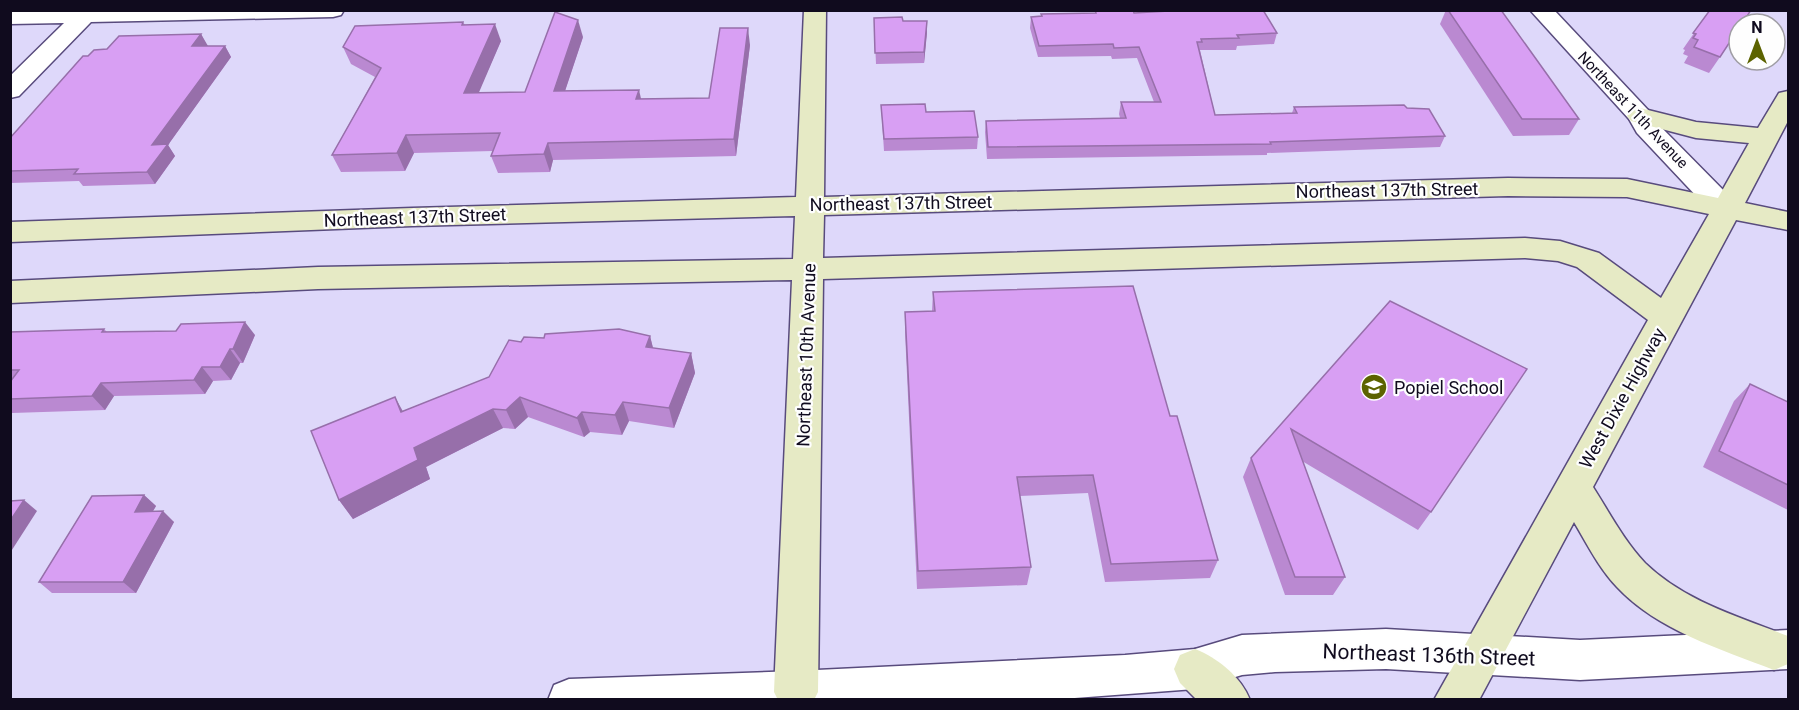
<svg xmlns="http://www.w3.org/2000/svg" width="1799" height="710" font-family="Roboto,sans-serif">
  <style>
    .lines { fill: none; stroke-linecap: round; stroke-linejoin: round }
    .street-casing { stroke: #584b7d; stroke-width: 3 }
    .secondary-casing { stroke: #584b7d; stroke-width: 3 }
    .street { fill: #fff; fill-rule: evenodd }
    .secondary { fill: #e6eac5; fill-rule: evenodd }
    .wall { fill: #ba89d1 }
    .shaded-wall { fill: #976faa }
    .building { fill: #d89ff3; stroke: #976faa; stroke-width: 1.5 }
    .labels { text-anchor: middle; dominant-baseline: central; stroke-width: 4.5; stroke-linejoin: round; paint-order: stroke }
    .far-street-label { font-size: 15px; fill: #100b1e; stroke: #fefefe }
    .street-label { font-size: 18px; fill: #100b1e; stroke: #fefefe }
    .poi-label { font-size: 18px; fill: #100b1e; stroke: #fefefe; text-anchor: start }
    .near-street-label { font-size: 21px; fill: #100b1e; stroke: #fefefe }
  </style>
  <rect width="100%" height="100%" fill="#ded8fa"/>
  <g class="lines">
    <defs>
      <g id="street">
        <path d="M10,10H344L341,15L333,17L91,22L19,96L10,98V76L64,23L10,24Z"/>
        <path d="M1530,10H1554L1649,111L1657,123L1735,202L1739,209L1735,216L1725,218L1715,216L1637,133L1629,119Z"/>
        <path d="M1386,629L1580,640L1788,630V669L1580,680L1386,669L1275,672L1242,675L1195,689L1048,700H548L554,685L569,679L796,671L1125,655L1195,649L1242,635Z"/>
      </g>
      <g id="secondary">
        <path d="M804,10H826L824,197L1508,178L1627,179L1718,198L1749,143L1696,138L1631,121L1627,116L1631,111L1640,108L1696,122L1758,128L1779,93L1788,91V121L1745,203L1788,212V230L1736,220L1593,487C1609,512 1624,541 1645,563C1684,601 1739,617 1788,636V664L1774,670C1720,649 1657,630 1617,587C1599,568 1587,544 1574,522L1479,700H1434L1648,320L1577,267L1558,261L1525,258L823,279L818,692L814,700H778L774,692L792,280L318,289L10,303V281L318,267L793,259L795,216L412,226L10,242V222L412,208L796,197ZM1508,196L1627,197L1709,214L1661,298L1599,253L1560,241L1525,238L823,258L824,215Z"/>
        <path d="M1195,649C1218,658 1241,677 1250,700H1197L1180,683L1174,669L1180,655Z"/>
      </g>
    </defs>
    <use href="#street" class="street-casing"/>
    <use href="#secondary" class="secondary-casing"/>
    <use href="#street" class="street"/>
    <use href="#secondary" class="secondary"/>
  </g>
  <g class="wall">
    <path d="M1095,10L1134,13L1277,33L1274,44L1237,46L1236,50H1200L1215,115L1292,113L1294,107L1407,108L1445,136L1440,147L1267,153V155L987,159L985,132L986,121L1120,118L1119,114L1121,102H1154L1137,58L1112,59L1111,56L1038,57L1030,28L1031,17L1041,16V14L1095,13Z"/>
    <path d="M1446,10H1501L1579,119L1569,135L1513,136L1440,24Z"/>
    <path d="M1710,10L1720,57L1709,73L1684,63L1688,56L1683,54L1685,50L1683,49Z"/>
    <path d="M874,18L903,21L927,32L924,63L876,64Z"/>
    <path d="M463,22L465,25L501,41L478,93L525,92L583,37L565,91L641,99L709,98L750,45L736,156L553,160L550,172L498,173L491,156L493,151L414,153L405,171L341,172L332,155L375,77L351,64L343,47Z"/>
    <path d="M201,34L207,46H225L231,57L168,145L175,156L155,184L83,186L79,181L10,183V138L88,56L107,49Z"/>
    <path d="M881,105L926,112L978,137L977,149L884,151Z"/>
    <path d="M933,292L1170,416L1218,560L1210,578L1105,582L1088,493L1020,496L1031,567L1027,585L917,589L905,332V312L932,311Z"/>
    <path d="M1390,301L1431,512L1418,530L1302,461L1345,577L1333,595H1285L1243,477L1251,458Z"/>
    <path d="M104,329L107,332L255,335L243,363H240L231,380L213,381L205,394L114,396L105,410L12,413L10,411V332Z"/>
    <path d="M650,336L653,348L691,353L695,373L674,428L629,421L622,435L590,432L584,437L528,417L515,429L503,428L426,467L430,479L353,519L339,500L403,411L489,377L521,342L544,338Z"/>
    <path d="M1750,384L1788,402V510L1703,467L1734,401Z"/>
    <path d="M144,495L156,506L153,511L174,522L136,593H52L39,582Z"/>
  </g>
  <g class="shaded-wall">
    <path d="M578,20L583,37L559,109L554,91Z"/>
    <path d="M927,21V32L924,63V52Z"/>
    <path d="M495,24L501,41L471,111L464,93Z"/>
    <path d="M748,28L750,45L736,156L734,139Z"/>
    <path d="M201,34L208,46L198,58L192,46Z"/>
    <path d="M225,46L231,57L168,145L175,156L155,184L147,172L152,145Z"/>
    <path d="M639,90L643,107L636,99Z"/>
    <path d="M406,135L414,153L405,171L397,153Z"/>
    <path d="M548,143L553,160L550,172L544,154Z"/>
    <path d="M245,322L255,335L243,363L233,349Z"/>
    <path d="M650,336L655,356L646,347Z"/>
    <path d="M230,349L240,363L231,380L220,367Z"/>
    <path d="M691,353L695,373L674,428L669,408Z"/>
    <path d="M202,367L213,381L205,394L194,380Z"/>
    <path d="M101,383L114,396L105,410L92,396Z"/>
    <path d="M395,397L406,417L401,412Z"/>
    <path d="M520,397L528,417L515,429L506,410Z"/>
    <path d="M623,402L629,421L622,435L615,415Z"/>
    <path d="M493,409L503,428L426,467L430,479L353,519L339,500L414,448Z"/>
    <path d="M582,412L590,432L584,437L577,418Z"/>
    <path d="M144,495L156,506L146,523L135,512Z"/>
    <path d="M24,500L37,511L10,553V521Z"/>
    <path d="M163,511L174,522L136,593L123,582Z"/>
  </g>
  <g class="building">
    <path d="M1095,10H1133L1134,13L1187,10H1263L1277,33L1237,35L1239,38L1201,39L1202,42H1197L1215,115L1297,113L1294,107L1404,105L1407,108L1429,109L1445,136L1270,142L1271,144L988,147L986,121L1126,118L1121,102H1161L1139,47L1114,48L1113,44L1039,46L1031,17L1042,16L1041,14L1096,13Z"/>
    <path d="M1448,10H1501L1579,119H1522Z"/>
    <path d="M1710,10H1751L1742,24H1739V28L1720,57L1694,47L1698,40L1693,38L1696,34L1693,33Z"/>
    <path d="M555,12L578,20L554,91L639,90L636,99L709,98L720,28H748L734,139L548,143L544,154L491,156L500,133L406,135L397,153L332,155L381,68L343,47L355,26L463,22L462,25L495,24L464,93L525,92Z"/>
    <path d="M902,17L903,21H927L924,52L875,53L874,18Z"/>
    <path d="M201,34L192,46H225L152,145L168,144L147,172L74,174L78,169L10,171V138L83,56H88L94,50L107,49L119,36Z"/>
    <path d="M925,104L926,112L974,111L978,137L884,139L881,105Z"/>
    <path d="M1133,286L1170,416H1177L1218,560L1111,564L1093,475L1017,477L1031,567L918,571L905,312L935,311L933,292Z"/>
    <path d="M1390,301L1527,369L1431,512L1291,429L1345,577H1295L1251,458Z"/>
    <path d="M245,322L233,349H230L220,367H202L194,380L101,383L92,396L10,399V382L19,370H10V332L104,329L102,332L176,331L181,324Z"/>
    <path d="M619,329L650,336L646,347L691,353L669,408L623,402L615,415L582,412L577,418L520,397L506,410L493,409L414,448L418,460L339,500L311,431L395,397L401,412L489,377L509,340L521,342L524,337L544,338L545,334Z"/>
    <path d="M1750,384L1788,402V485L1719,451Z"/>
    <path d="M144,495L135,512L163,511L123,582H39L92,496Z"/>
    <path d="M24,500L10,521V501Z"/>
  </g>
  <defs>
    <symbol id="school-disc" viewBox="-11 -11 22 22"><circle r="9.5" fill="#5c6300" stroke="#fefefe"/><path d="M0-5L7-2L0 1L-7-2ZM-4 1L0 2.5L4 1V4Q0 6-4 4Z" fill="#fff"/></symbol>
  </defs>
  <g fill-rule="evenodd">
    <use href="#school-disc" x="1359" y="372" width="30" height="30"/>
  </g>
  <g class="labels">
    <g class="far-street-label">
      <text transform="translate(1633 110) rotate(47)">Northeast 11th Avenue</text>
    </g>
    <g class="street-label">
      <text transform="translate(1387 190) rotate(-1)">Northeast 137th Street</text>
      <text transform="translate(901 203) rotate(-1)">Northeast 137th Street</text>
      <text transform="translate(415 217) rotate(-2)">Northeast 137th Street</text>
      <text transform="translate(806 355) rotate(-88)">Northeast 10th Avenue</text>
      <text transform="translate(1622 398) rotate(-61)">West Dixie Highway</text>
    </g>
    <g class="poi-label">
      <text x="1394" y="387">Popiel School</text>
    </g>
    <g class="near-street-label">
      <text transform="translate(1429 655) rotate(2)">Northeast 136th Street</text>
    </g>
  </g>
  <rect width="1799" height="710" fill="none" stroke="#100b1e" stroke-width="24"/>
  <g transform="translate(1757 42)"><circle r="28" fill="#fefefe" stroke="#9f9da4" stroke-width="1.5"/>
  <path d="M0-4.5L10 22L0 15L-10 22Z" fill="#5c6300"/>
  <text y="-9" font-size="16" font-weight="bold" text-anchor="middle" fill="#100b1e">N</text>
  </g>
</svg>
